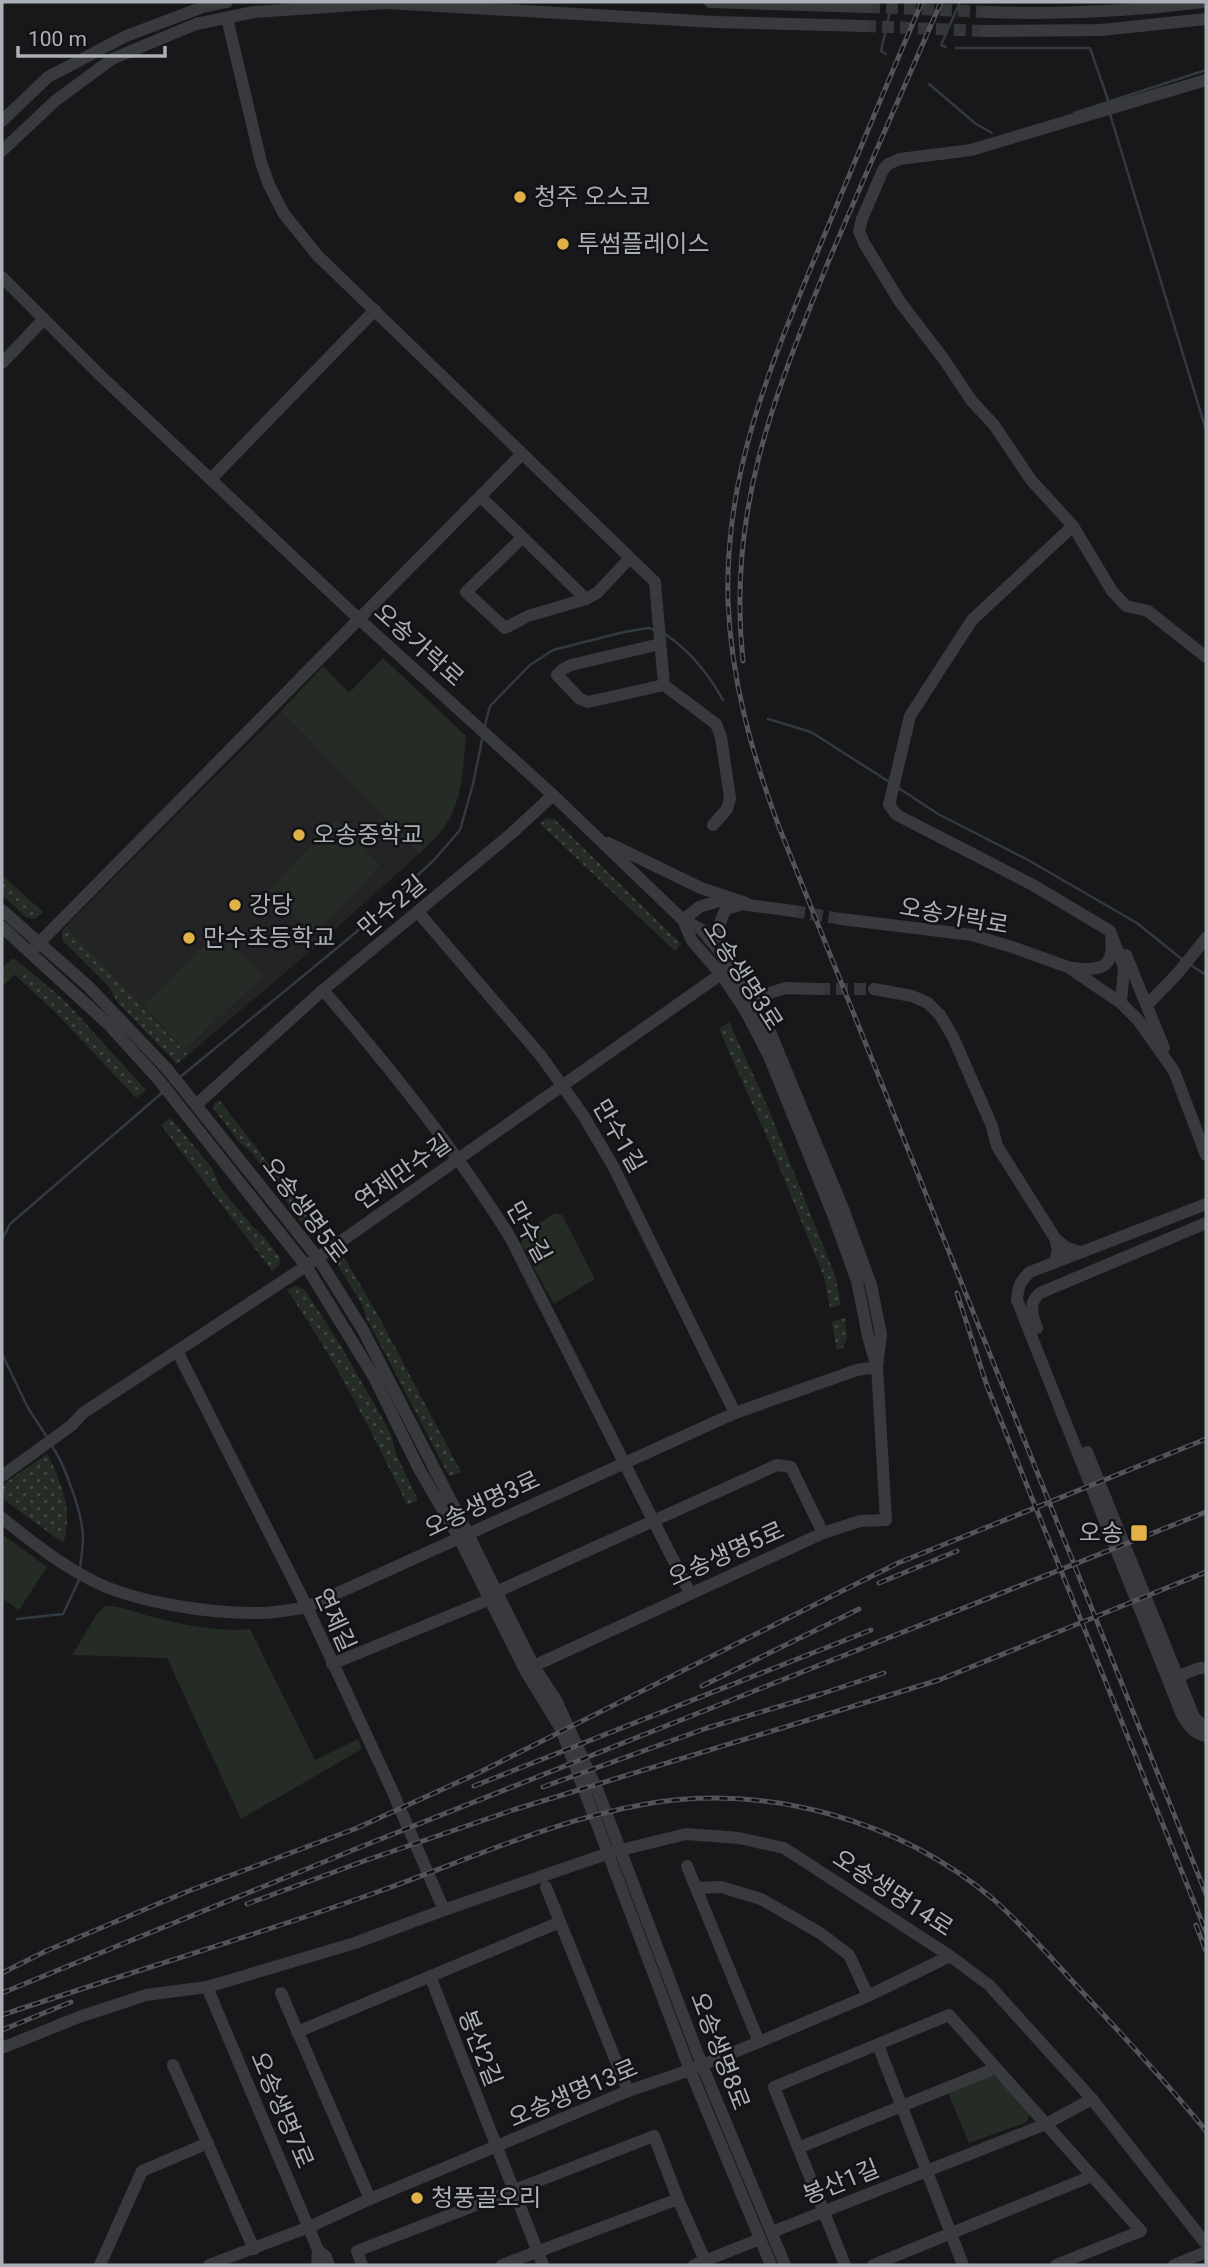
<svg xmlns="http://www.w3.org/2000/svg" width="1208" height="2267" font-family="Roboto,'Noto Sans KR',sans-serif">
  <style>
    .built { fill: #242426 }
    .grass { fill: url(#grass-dots) }
    .green { fill: #242c25 }
    .lines { fill: none; stroke-linecap: round; stroke-linejoin: round }
    .stream { stroke: #323a41; stroke-width: 2.5 }
    .minor-tunnel { stroke: #35363a; stroke-width: 12; stroke-dasharray: 12 6; stroke-linecap: butt }
    .minor { stroke: #393a3e; stroke-width: 12 }
    .rail-casing { stroke: #525459; stroke-width: 5 }
    .rail { stroke: #131315; stroke-width: 2.5; stroke-dasharray: 8; stroke-linecap: butt }
    .poi-dot { fill: #e1b148; stroke: #131315; stroke-width: 2.5 }
    .labels { text-anchor: middle; dominant-baseline: central; stroke-width: 5; stroke-linejoin: round; paint-order: stroke }
    .poi-label { font-size: 24px; fill: #abafb8; stroke: #131315; text-anchor: start }
    .street-label { font-size: 24px; fill: #abafb8; stroke: #131315 }
  </style>
  <defs>
    <pattern id="grass-dots" width="8" height="8" patternUnits="userSpaceOnUse" patternTransform="scale(1.75)"><rect width="8" height="8" fill="#242c25"/><path d="M2 2h.1M6 6h.1" fill="none" stroke="#414843" stroke-width="1.8" stroke-linecap="round"/></pattern>
  </defs>
  <rect width="100%" height="100%" fill="#18181a"/>
  <path class="built" d="M281,711L419,854L313,949L188,1055L66,926Z"/>
  <g class="grass">
    <path d="M547,818L554,819L681,944L675,951L540,824Z"/>
    <path d="M2,875L43,912L35,919L27,918L2,895Z"/>
    <path d="M66,926L188,1055L177,1064L118,1003L108,986L62,940V931Z"/>
    <path d="M24,966L65,1001L146,1090L136,1098L56,1013L14,974Z"/>
    <path d="M729,1022L764,1098L835,1275L841,1305L830,1308L824,1277L769,1142L719,1029Z"/>
    <path d="M219,1100L323,1233L320,1235L311,1234L289,1207L284,1195L252,1153L240,1143L213,1108L215,1103Z"/>
    <path d="M171,1118L212,1168L220,1187L253,1227L264,1237L280,1258L279,1266L272,1271L161,1125Z"/>
    <path d="M341,1252L378,1315L461,1472L449,1476L366,1317L362,1304L335,1261L337,1255Z"/>
    <path d="M295,1286L305,1290L341,1346L391,1434L396,1454L418,1500L407,1505C372,1431 334,1358 287,1290Z"/>
    <path d="M845,1318L847,1338L843,1348L837,1350L832,1322Z"/>
    <path d="M47,1454C61,1480 74,1513 63,1543L2,1498V1485Z"/>
  </g>
  <g class="green">
    <path d="M383,658L466,736C463,765 463,801 445,826C438,836 428,845 419,854L281,711L323,666L349,693Z"/>
    <path d="M336,819L380,865L314,934L269,890Z"/>
    <path d="M219,931L263,976L184,1050L144,1005Z"/>
    <path d="M13,958L24,966L2,987V968Z"/>
    <path d="M555,1213L562,1215L595,1279L554,1304L521,1244L526,1232Z"/>
    <path d="M2,1534L47,1567L19,1610L2,1598Z"/>
    <path d="M105,1606C123,1606 136,1613 153,1617C184,1625 218,1632 250,1629L315,1760L358,1739L362,1749L241,1819L167,1658L72,1655L97,1614Z"/>
    <path d="M993,2075L998,2076L1031,2111L1027,2122L969,2143L948,2093Z"/>
  </g>
  <g class="lines">
    <g class="stream">
      <path d="M946,47L941,45L960,2"/>
      <path d="M956,48H1090L1108,100"/>
      <path d="M886,54L881,51L892,2"/>
      <path d="M929,84L976,124L992,133"/>
      <path d="M1074,113L1206,70"/>
      <path d="M1110,114L1206,430"/>
      <path d="M665,634C689,650 709,675 723,700"/>
      <path d="M768,719L811,732L891,783"/>
      <path d="M485,725L490,706L530,665L553,650L624,632L649,628L655,630"/>
      <path d="M897,787L938,814L1028,860L1137,923L1184,961"/>
      <path d="M1189,964L1206,975"/>
      <path d="M179,1078L354,934L434,860L460,830L473,784L483,735"/>
      <path d="M2,1240L10,1224L163,1092"/>
      <path d="M2,1354L28,1408L47,1437"/>
      <path d="M52,1446C65,1465 82,1513 83,1536C83,1547 81,1559 80,1570"/>
      <path d="M17,1619L63,1614L79,1580"/>
    </g>
    <g class="minor-tunnel">
      <path d="M868,7L986,12"/>
      <path d="M864,26L986,31"/>
      <path d="M793,911L841,919"/>
      <path d="M818,989H874"/>
    </g>
    <g class="minor">
      <path d="M710,2L868,7"/>
      <path d="M986,12C1059,15 1132,11 1204,2"/>
      <path d="M227,18L261,162L269,185L284,214L318,256L655,582L664,685L716,724L721,737L730,798L727,809L713,825"/>
      <path d="M986,31L1101,30L1206,19"/>
      <path d="M1206,80L971,150L900,159L888,164L883,170L862,219L859,231L864,243L900,302L943,358L971,400L994,425L1031,480L1073,526L1112,591L1126,606L1148,611L1206,657"/>
      <path d="M2,121L48,77L126,36L203,7L227,2"/>
      <path d="M2,151L55,101L112,59L196,24L254,12L386,3L715,22L864,26"/>
      <path d="M2,277L102,377L360,620L553,795L683,920L701,929L720,952L771,1034L844,1211L871,1285L881,1334L877,1367L886,1520L860,1521L823,1533L525,1670"/>
      <path d="M2,363L44,319"/>
      <path d="M211,479L375,310"/>
      <path d="M481,497L586,599L528,616L505,628L466,592L522,538"/>
      <path d="M1073,526L972,620L910,716L889,805L897,815L1033,885L1110,931L1124,967L1121,1003"/>
      <path d="M586,599L597,593L630,558"/>
      <path d="M660,644L571,665L563,669L557,675L580,699L588,702L664,685"/>
      <path d="M608,843L701,888L746,903"/>
      <path d="M2,910L88,986L168,1070L318,1258L363,1330L468,1534L533,1665L556,1700L599,1794L702,2065L785,2265"/>
      <path d="M418,912L541,1056L583,1115L613,1166L735,1413"/>
      <path d="M841,919L972,935L1012,947L1068,967L1121,1003L1138,1020L1174,1071L1206,1155"/>
      <path d="M683,920L692,941L721,974L745,1010L769,1056L832,1212L857,1281L868,1336L875,1361"/>
      <path d="M683,920L699,907L719,901L793,911"/>
      <path d="M2,927L109,1025L158,1079L306,1266L374,1377L418,1467L459,1538L525,1670L561,1729L690,2070L771,2265"/>
      <path d="M33,949L521,455"/>
      <path d="M720,952C717,935 718,924 726,909L740,905"/>
      <path d="M1126,955L1164,1048"/>
      <path d="M1073,968C1099,971 1115,969 1111,938"/>
      <path d="M874,989L912,996L928,1003L940,1015L953,1037L992,1126L997,1146L1055,1238"/>
      <path d="M323,990C391,1069 455,1149 510,1237L690,1593"/>
      <path d="M750,999L786,988L818,989"/>
      <path d="M1147,1005L1178,973L1206,938"/>
      <path d="M196,1105L323,990L512,833L553,795"/>
      <path d="M1206,1204L1030,1272C1020,1281 1018,1287 1017,1300L1182,1715C1188,1726 1194,1733 1206,1736"/>
      <path d="M1055,1262L1058,1250L1055,1238L1067,1248L1080,1252"/>
      <path d="M1037,1328C1032,1315 1028,1303 1040,1293L1206,1223"/>
      <path d="M177,1351L307,1607L391,1788L444,1910"/>
      <path d="M1087,1452L1194,1717L1199,1722L1206,1725"/>
      <path d="M2,1476L72,1425L83,1413L306,1266L721,974"/>
      <path d="M2,1518C32,1542 61,1565 95,1582C136,1602 207,1613 253,1613C271,1614 289,1610 307,1607L735,1413L857,1370L877,1367"/>
      <path d="M496,1592L777,1465L791,1467L823,1533"/>
      <path d="M332,1664L488,1600"/>
      <path d="M1172,1679L1199,1668H1206"/>
      <path d="M687,1866L696,1888"/>
      <path d="M546,1887L628,2091"/>
      <path d="M430,1976L543,2265"/>
      <path d="M207,1987L318,2250L326,2257L329,2265"/>
      <path d="M281,1993L370,2199"/>
      <path d="M297,2032L560,1922"/>
      <path d="M759,2042L696,1888L721,1887L761,1899L820,1933L849,1955L868,1996"/>
      <path d="M878,2045L963,2265"/>
      <path d="M2,2048L79,2017L146,1995L207,1987L355,1943L444,1910L609,1853L686,1834L739,1838L784,1848L950,1956L989,1985L1092,2099L1206,2244"/>
      <path d="M173,2065L254,2249"/>
      <path d="M798,2148L996,2068"/>
      <path d="M772,2232L1046,2124L1092,2099"/>
      <path d="M100,2265L142,2171L208,2143"/>
      <path d="M209,2265L309,2227L370,2199L628,2091L690,2070L759,2042L868,1996L950,1956"/>
      <path d="M317,2265L318,2250"/>
      <path d="M362,2265L357,2251L654,2136L678,2199L707,2265"/>
      <path d="M502,2265L678,2199"/>
      <path d="M694,2265L760,2239"/>
      <path d="M845,2265L774,2087L949,2015L1141,2231L1056,2265"/>
      <path d="M873,2265L1092,2176"/>
      <path d="M1174,2265L1206,2252"/>
    </g>
    <defs>
      <g id="rail">
        <path d="M922,2C888,81 855,161 822,241C773,359 724,471 728,601C731,680 752,754 779,827L1206,1894"/>
        <path d="M743,661C727,513 773,399 827,265C864,177 903,90 941,2"/>
        <path d="M957,1293L987,1386L1206,1932"/>
        <path d="M879,1583L957,1551"/>
        <path d="M702,1686L859,1609"/>
        <path d="M474,1786L871,1630"/>
        <path d="M543,1787L707,1728L821,1694L884,1673"/>
        <path d="M247,1904L364,1861L513,1810L939,1680L1206,1572"/>
        <path d="M1196,1925L1206,1951"/>
        <path d="M2,1973L46,1951L186,1892L357,1828L476,1774L898,1563L1206,1439"/>
        <path d="M2,1993L363,1846L1206,1512"/>
        <path d="M2,2015C127,1973 255,1936 380,1891C467,1860 554,1820 646,1804C767,1783 899,1820 993,1899C1027,1929 1057,1965 1088,1998C1128,2041 1169,2085 1206,2131"/>
        <path d="M2,2030L71,2002"/>
      </g>
    </defs>
    <use href="#rail" class="rail-casing"/>
    <use href="#rail" class="rail"/>
  </g>
  <g class="poi-dot">
    <circle cx="520" cy="197" r="7"/>
    <circle cx="563" cy="244" r="7"/>
    <circle cx="299" cy="835" r="7"/>
    <circle cx="235" cy="905" r="7"/>
    <circle cx="189" cy="938" r="7"/>
    <rect x="1130" y="1524" width="18" height="18" rx="3.5"/>
    <circle cx="417" cy="2198" r="7"/>
  </g>
  <g class="labels">
    <g class="poi-label">
      <text x="534" y="197">청주 오스코</text>
      <text x="577" y="244">투썸플레이스</text>
      <text x="313" y="835">오송중학교</text>
      <text x="249" y="905">강당</text>
      <text x="203" y="938">만수초등학교</text>
      <text x="1123" y="1533" text-anchor="end">오송</text>
      <text x="431" y="2198">청풍골오리</text>
    </g>
    <g class="street-label">
      <text transform="translate(419 645) rotate(42)">오송가락로</text>
      <text transform="translate(392 906) rotate(-40)">만수2길</text>
      <text transform="translate(954 916) rotate(10)">오송가락로</text>
      <text transform="translate(743 976) rotate(57)">오송생명3로</text>
      <text transform="translate(619 1136) rotate(60)">만수1길</text>
      <text transform="translate(403 1172) rotate(-35)">연제만수길</text>
      <text transform="translate(305 1210) rotate(53)">오송생명5로</text>
      <text transform="translate(529 1232) rotate(61)">만수길</text>
      <text transform="translate(482 1504) rotate(-25)">오송생명3로</text>
      <text transform="translate(726 1554) rotate(-24)">오송생명5로</text>
      <text transform="translate(335 1620) rotate(66)">연제길</text>
      <text transform="translate(893 1893) rotate(33)">오송생명14로</text>
      <text transform="translate(480 2048) rotate(69)">봉산2길</text>
      <text transform="translate(720 2051) rotate(69)">오송생명8로</text>
      <text transform="translate(573 2093) rotate(-23)">오송생명13로</text>
      <text transform="translate(282 2110) rotate(67)">오송생명7로</text>
      <text transform="translate(841 2182) rotate(-22)">봉산1길</text>
    </g>
  </g>
  <rect width="1208" height="2267" fill="none" stroke="#abafb8" stroke-width="7"/>
  <path d="M18 46v10h147v-10" fill="none" stroke="#abafb8" stroke-width="3.5"/>
  <text x="28" y="46" font-size="21" fill="#abafb8" stroke="#131315" stroke-width="5" paint-order="stroke">100 m</text>
</svg>
